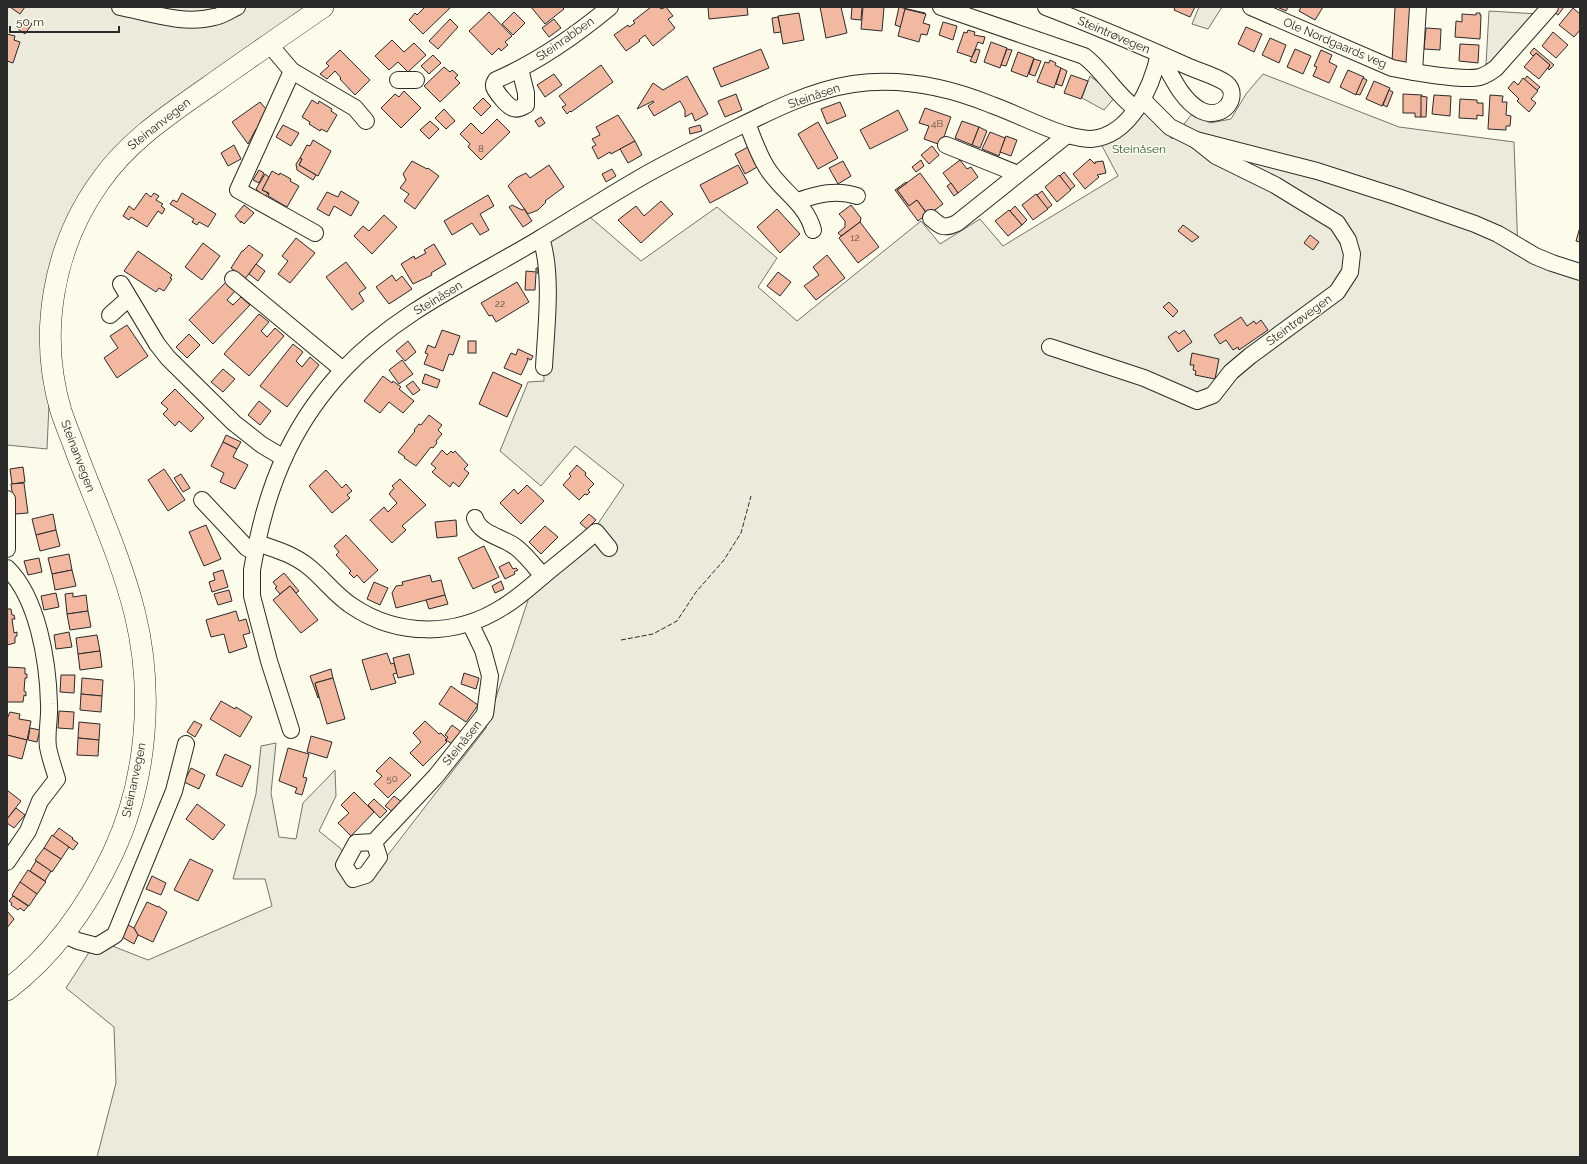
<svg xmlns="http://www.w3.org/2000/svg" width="1587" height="1164" font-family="Raleway,sans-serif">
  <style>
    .green { fill: #ecebdb; stroke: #74746e }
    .parking { fill: #eceadb; stroke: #74746e }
    .building { fill: #f2b8a0; stroke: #2b2b2b }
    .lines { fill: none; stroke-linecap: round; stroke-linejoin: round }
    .minor-casing { stroke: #2b2b2b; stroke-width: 18 }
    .major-casing { stroke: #2b2b2b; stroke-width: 22 }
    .minor { stroke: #fdfbea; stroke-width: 16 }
    .major { stroke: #fdfbea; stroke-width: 21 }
    .fence { stroke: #2b2b2b; stroke-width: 1; stroke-dasharray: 5 2; stroke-linecap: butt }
    .labels { text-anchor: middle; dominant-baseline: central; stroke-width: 3; stroke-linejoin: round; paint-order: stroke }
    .number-label { font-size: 10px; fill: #5d4e48 }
    .street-label { font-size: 12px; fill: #2b2b2b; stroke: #fdfbea }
    .park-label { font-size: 12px; fill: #34623c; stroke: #fdfbea }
  </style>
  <rect width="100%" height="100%" fill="#fdfbea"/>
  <g class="green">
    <path d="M7,7H317L116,155L64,242L52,337L47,449L7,445Z"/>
    <path d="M1199,7H1222L1208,29L1192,24Z"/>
    <path d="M1489,11L1538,14L1493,65L1486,64Z"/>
    <path d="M1263,74L1399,127L1514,142L1518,252L1580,279V1157H97L116,1083L114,1027L66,988L97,940L148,960L272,906L265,879H233L256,794L261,746L276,743L271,793L279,837L296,839L303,803L335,770L336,796L319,831L340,848L367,882L486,728L533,585L587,540L624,485L575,446L541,486L500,451L528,382L544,381L541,238L583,211L641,261L717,207L777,258L758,287L797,321L921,221L940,244L980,219L1003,246L1118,176L1101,144L1145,111L1172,139L1192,114L1210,123L1231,119L1246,94Z"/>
  </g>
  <path class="parking" d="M1090,76L1116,96L1104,110L1082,98Z"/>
  <g class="building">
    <path d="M10,7H25L20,14Z"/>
    <path d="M425,7H451L423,34L409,20L415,13L417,15Z"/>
    <path d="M531,7H562L564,9L545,24Z"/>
    <path d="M651,7H659L661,9L666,7L673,16L668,19L675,28L653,46L645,35L639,40L640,41L626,51L614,35L628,25L629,27L635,23L633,21Z"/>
    <path d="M708,7H747L748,15L709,19Z"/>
    <path d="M820,7H841L847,33L826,38Z"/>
    <path d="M852,7H862L861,20L851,19Z"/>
    <path d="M863,7H884L882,31L861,29Z"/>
    <path d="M899,7L925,13V14L905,9L901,27L895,25Z"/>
    <path d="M1175,7H1195L1190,17L1174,10Z"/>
    <path d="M1277,7H1288L1286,11Z"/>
    <path d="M1301,7H1323L1315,20L1299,11Z"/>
    <path d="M1395,7H1410L1407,63L1392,62Z"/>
    <path d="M1554,7H1564L1558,15L1551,10Z"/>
    <path d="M1573,8L1580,14V30L1574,37L1559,25Z"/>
    <path d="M905,9L926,14L923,23L930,25L927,35L921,34L919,42L898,36Z"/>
    <path d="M489,12L512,36L505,42L508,45L501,51L499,48L492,55L469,31Z"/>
    <path d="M514,12L525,23L513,35L502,24Z"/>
    <path d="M799,13L804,40L783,44L778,16Z"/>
    <path d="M1476,13H1480V15H1481L1480,39L1455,37L1456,21L1462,22V14L1476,15Z"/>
    <path d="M778,17L781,32L774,33L772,18Z"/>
    <path d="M25,19L32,24L25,34L18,29Z"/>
    <path d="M450,19L458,27L438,49L429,41Z"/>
    <path d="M554,19L561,28L549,37L542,28Z"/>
    <path d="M943,22L957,26L953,40L939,35Z"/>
    <path d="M1246,27L1262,34L1254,52L1238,44Z"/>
    <path d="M1426,28L1441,29L1440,50L1424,49Z"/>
    <path d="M968,30L975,32L974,35L985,37L983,44L978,42L972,57L957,52L964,32L967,33Z"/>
    <path d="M1553,32L1568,45L1556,58L1542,46Z"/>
    <path d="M7,34L15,36L14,40L20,42L13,63L7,61Z"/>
    <path d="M1270,38L1286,45L1279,63L1262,55Z"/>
    <path d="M392,40L404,52L414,43L426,55L408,72L398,62L389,70L375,56Z"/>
    <path d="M991,42L1007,48L1000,68L984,62Z"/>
    <path d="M1460,44L1479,45L1478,63L1459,61Z"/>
    <path d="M1534,48L1554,65L1549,70L1548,68L1550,65L1536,53L1533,56L1530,53Z"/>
    <path d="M761,49L769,68L721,87L713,68Z"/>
    <path d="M976,49L980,50L976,63L970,61Z"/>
    <path d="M1007,49L1012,50L1006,66L1001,65Z"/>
    <path d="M1295,49L1311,56L1303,74L1287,67Z"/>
    <path d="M340,50L370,80L355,95L340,79L341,78L335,71L327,79L320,74L329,66L326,63Z"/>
    <path d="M1321,50L1332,55L1329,62L1337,66L1329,83L1313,76L1317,67L1314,66Z"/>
    <path d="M1018,52L1034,58L1027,77L1011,71Z"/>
    <path d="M1536,53L1550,65L1539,79L1524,67Z"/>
    <path d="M433,55L441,63L429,74L421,66Z"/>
    <path d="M1034,59L1041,61L1035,76L1029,74Z"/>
    <path d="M1050,60L1056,63L1055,65L1061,68L1054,88L1037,82L1045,62L1049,63Z"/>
    <path d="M601,65L613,82L571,112L570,111L567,114L562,107L566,105L559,96Z"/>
    <path d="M444,67L450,72L452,70L458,75L455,78L460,83L440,102L424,86Z"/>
    <path d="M1061,68L1067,71L1062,86L1056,84Z"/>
    <path d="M1348,70L1364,77L1356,95L1340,87Z"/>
    <path d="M554,74L562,85L545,97L537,85Z"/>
    <path d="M1071,75L1088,81L1081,99L1064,93Z"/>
    <path d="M687,76L708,114L695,121L692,113L685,117V110L680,101L654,116L648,106L654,102L653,101L637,109L653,83L663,90Z"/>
    <path d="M1527,76L1540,87L1537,90L1524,80Z"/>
    <path d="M1363,78L1367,80L1360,95L1356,94Z"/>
    <path d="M1523,78L1538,91L1531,99L1536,103L1529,112L1517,101L1519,99L1508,88L1514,81L1518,85Z"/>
    <path d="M1374,81L1390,88L1382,106L1366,99Z"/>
    <path d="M1389,90L1393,92L1387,107L1383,105Z"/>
    <path d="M404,91L421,108L401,128L381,108L395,94L399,97Z"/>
    <path d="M736,94L742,110L725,117L718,101Z"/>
    <path d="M1403,94L1422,95L1421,117H1415V113H1403Z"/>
    <path d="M1434,95L1451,96L1450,116L1432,114Z"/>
    <path d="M1490,95L1503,96L1502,102H1507L1506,115L1511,116L1510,126H1506V130L1488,129Z"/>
    <path d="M1421,96L1427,97L1426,117H1421Z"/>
    <path d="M483,98L491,106L481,116L473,108Z"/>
    <path d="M1460,99L1477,100V103H1483V116L1477,115V119L1459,118Z"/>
    <path d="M312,100L318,104L319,101L332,109L331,111L337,115L327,132L321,129L320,131L309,124L310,122L302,117Z"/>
    <path d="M260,102L266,109L260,121L261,123L258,129H256L248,144L232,122Z"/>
    <path d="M840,102L846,116L827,124L821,109Z"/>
    <path d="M925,108L951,117L941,145L924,139L929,126L919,123Z"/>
    <path d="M444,109L455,121L446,129L435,118Z"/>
    <path d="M898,110L908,130L870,149L860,130Z"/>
    <path d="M618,115L635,141L611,154L610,152L598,159L592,147L596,145L592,139L600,135L596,127Z"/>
    <path d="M541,117L545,123L539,127L535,121Z"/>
    <path d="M497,119L510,132L481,160L468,147L470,144L460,134L471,123L482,134Z"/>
    <path d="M430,121L439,129L429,139L420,130Z"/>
    <path d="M962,121L979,127L972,145L955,138Z"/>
    <path d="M818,122L838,158L818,169L798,134Z"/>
    <path d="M283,125L299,133L291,146L276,137Z"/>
    <path d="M700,125L702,131L690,134L689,128Z"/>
    <path d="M979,127L987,131L980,148L972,145Z"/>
    <path d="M990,132L1005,138L999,156L982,149Z"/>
    <path d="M1006,136L1017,140L1011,156L1000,152Z"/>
    <path d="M313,140L331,151L318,176L299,165L302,159L300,158L307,145L310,146Z"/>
    <path d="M635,141L642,155L628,163L620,149Z"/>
    <path d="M234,145L241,159L228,166L221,153Z"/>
    <path d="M932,146L939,155L929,164L921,155Z"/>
    <path d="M748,147L759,166L745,174L735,154Z"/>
    <path d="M300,158L302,159L299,165L316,175L313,180L297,170L296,164Z"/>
    <path d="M1090,159L1095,164V162L1103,161L1106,173L1097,175L1099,177L1085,189L1073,174Z"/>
    <path d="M921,160L924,166L916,172L912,167Z"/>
    <path d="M960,160L967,169L971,167L978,177L958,193L943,173Z"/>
    <path d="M412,161L427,169L428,168L439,176L415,209L404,201L409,194L400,188L406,180L403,174Z"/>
    <path d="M843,161L851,176L838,184L829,168Z"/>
    <path d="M549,165L564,187L545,201L546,202L538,210L528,214L508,186L516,178L526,173L530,178Z"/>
    <path d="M738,165L748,183L710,203L700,185Z"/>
    <path d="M612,169L616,176L606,182L602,174Z"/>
    <path d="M259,170L264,173L259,183L253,180Z"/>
    <path d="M272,171L279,175L280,173L291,179L290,181L299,186L287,207L268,196L269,193L262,190Z"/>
    <path d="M1064,172L1075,186L1070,190L1060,176Z"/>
    <path d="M920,173L943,204L928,215L917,200L909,206L897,190Z"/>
    <path d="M265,174L269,177L262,190L268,193L265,197L256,189Z"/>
    <path d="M1059,175L1071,190L1057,202L1045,187Z"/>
    <path d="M906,182L907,183L897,190L909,206L917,200L927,214L918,221L895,190Z"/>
    <path d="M951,183L958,193L954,196L947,186Z"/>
    <path d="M341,191L359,202L351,216L334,206L329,216L317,209L327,192L338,197Z"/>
    <path d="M1042,191L1052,205L1047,209L1037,195Z"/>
    <path d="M146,193L151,197L154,193L159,196L156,200L163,204L161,206L165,209L162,214L158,211L147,227L131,217L129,220L123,216L129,206L134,210Z"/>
    <path d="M182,193L216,214L208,227L199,222L197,225L192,222L194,219L170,204L173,200L177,202Z"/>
    <path d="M1036,194L1048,209L1033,220L1022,205Z"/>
    <path d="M488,195L494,206L480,214L489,230L480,235L472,223L452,235L444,221Z"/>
    <path d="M661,201L673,214L641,243L618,220L636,206L644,216Z"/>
    <path d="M244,205L254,213L244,224L241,221V223L235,216Z"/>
    <path d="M512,205L522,210L524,209L532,221L523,227L509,207Z"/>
    <path d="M851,205L861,218L860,223V222L841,236L838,233L845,227V221L839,214Z"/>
    <path d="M1015,206L1027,220L1022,225L1010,211Z"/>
    <path d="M777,209L800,234L780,253L757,227Z"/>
    <path d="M1009,210L1022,225L1008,236L995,221Z"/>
    <path d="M384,215L397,227L372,254L354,236L363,226L369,231Z"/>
    <path d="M860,222L879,247L858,263L839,238Z"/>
    <path d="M1183,225L1199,237L1192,242L1178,231Z"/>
    <path d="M1580,227V242L1576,241Z"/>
    <path d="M1310,235L1319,242L1313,250L1304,243Z"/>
    <path d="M296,238L315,253L290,283L278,274L288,261L282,256Z"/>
    <path d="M203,243L220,256L202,280L185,267Z"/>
    <path d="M434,244L446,264L431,273L432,275L413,284L401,264L414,256L415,259L426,253L424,250Z"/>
    <path d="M249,245L263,255L245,279L231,268L242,251H243Z"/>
    <path d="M138,251L172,275L170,278L172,279L164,291L159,288L156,292L124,271Z"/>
    <path d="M827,255L845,278L816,300L804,286L819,275L813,267Z"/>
    <path d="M346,262L366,288L359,293L364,301L352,310L326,277Z"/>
    <path d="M256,264L265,271L258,281L249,274Z"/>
    <path d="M536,268H538V273H536L535,290H525L526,271L536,272Z"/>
    <path d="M778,272L791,282L780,296L767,286Z"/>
    <path d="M392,275L396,281L402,276L412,289L389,304L376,287Z"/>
    <path d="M226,282L235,291L227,300L233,305L241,297L250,305L213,344L189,320Z"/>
    <path d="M517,282L529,302L496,322L492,315L489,316L481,303Z"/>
    <path d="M1169,302L1178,311L1173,317L1163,307Z"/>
    <path d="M259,314L269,322L261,331L267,337L275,328L284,336L249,376L224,354Z"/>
    <path d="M1241,317L1247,326L1254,321L1256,324L1261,320L1268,330L1239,350L1238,347L1233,350L1226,340L1220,344L1214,335Z"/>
    <path d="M127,325L148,356L117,378L104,358L118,348L110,336Z"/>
    <path d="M442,330L460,336L453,355L449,354L443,371L424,364L428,354L425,353L428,345L435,348Z"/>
    <path d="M1184,330L1192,342L1178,352L1168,337L1176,331L1179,334Z"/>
    <path d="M189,334L200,345L187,358L176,347Z"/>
    <path d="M408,341L416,352L405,361L396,351Z"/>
    <rect x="468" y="341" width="8" height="12"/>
    <path d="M293,344L303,352L296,361L302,367L310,357L319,365L287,407L260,386Z"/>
    <path d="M518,349L533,356L531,360L527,358L528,360L521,375L504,368L511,353L516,355Z"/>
    <path d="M1192,353L1219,359L1215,379L1195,375L1196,371L1193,370L1194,365H1190Z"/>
    <path d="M402,360L413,374L399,384L389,370Z"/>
    <path d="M223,369L235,379L223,392L211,382Z"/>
    <path d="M493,372L522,385L507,417L479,404Z"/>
    <path d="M425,374L440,380L437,388L422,383Z"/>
    <path d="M383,376L392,383L393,381L401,387L399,389L414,401L403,413L389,402L380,413L364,401Z"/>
    <path d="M413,381L420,390L413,395L406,386Z"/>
    <path d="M175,389L204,418L191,432L179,421L175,426L163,414L168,409L161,403Z"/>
    <path d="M259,401L271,411L260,425L248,415Z"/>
    <path d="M429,415L442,425L438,430L442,434L436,441L437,443L433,448L431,447L416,466L404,458L405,457L398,452L415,431L414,430L419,424L421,425Z"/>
    <path d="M226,435L241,442L237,449L223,442Z"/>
    <path d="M223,442L237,449L233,457L248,465L235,489L220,482L224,473L211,466Z"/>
    <path d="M442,450L447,455L451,451L453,453L455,451L468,465L464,469L469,473L459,487L453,482L450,487L432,472L436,468L431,464Z"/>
    <path d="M577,465L586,473L585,475L594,484L588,490L590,492L587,495L585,494L579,500L563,485L571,476L569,474Z"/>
    <path d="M23,467L25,482L12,484L10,469Z"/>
    <path d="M164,469L185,500L168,511L148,480Z"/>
    <path d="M326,470L342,488L346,484L352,491L347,495L350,498L332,513L309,486Z"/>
    <path d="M181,474L190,488L183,492L174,478Z"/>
    <path d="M400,479L426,505L402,526L406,530L392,543L370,520L384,507L388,512L397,503L389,494L394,488L392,486Z"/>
    <path d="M24,483L28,513L15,514L11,484Z"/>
    <path d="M527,485L544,501L521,524L500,503L514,489L518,494Z"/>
    <path d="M53,514L56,530L36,535L32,519Z"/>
    <path d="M589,514L596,520L587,529L580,523Z"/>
    <path d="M456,520L457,536L437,538L435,522Z"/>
    <path d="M206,525L221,559L204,566L189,532Z"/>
    <path d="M545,526L558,537L541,554L529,542Z"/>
    <path d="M56,530L60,546L40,551L36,535Z"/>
    <path d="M346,535L378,570L364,583L357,575L354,578L349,573L351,571L336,555L339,552L334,546Z"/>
    <path d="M484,546L499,577L473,589L458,558Z"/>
    <path d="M69,554L72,570L52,574L48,558Z"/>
    <path d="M39,558L42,572L28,575L24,561Z"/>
    <path d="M509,562L513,569L516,568L518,570L514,572L515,574L505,579L499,567Z"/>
    <path d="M72,570L76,586L55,590L52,574Z"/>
    <path d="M223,570L228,587L212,592L209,582L215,580L213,573Z"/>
    <path d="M284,573L299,591L296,593L290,586L280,594L275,588L277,587L273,582Z"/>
    <path d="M430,575L432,582L441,580L445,595L396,608L392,593L396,586L403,585L402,582Z"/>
    <path d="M501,581L504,589L495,593L492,586Z"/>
    <path d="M374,582L388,588L380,605L367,599Z"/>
    <path d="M290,586L318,620L301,633L273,600Z"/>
    <path d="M229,590L232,601L218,605L214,594Z"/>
    <path d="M56,593L59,607L44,610L41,596Z"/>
    <path d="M73,593V597L86,595L88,611L67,614L65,594Z"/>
    <path d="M445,595L448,604L429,609L426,600Z"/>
    <path d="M7,609H11L12,615H14L15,619H12L14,633L17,632V636L15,637V643L7,645Z"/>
    <path d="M88,611L91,627L70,630L67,614Z"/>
    <path d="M236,611L239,621L246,619L250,633L243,635L247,647L229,653L224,634L211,637L206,620Z"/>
    <path d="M69,632L72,647L56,649L54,635Z"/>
    <path d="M97,635L100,651L78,654L76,638Z"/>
    <path d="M100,651L102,667L80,670L78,654Z"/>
    <path d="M387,653L391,664L394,663L397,673L393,674L396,683L371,690L362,660Z"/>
    <path d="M409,654L414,674L398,678L393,658Z"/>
    <path d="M7,667L25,668V674H27V678H25L24,691L26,692V696L24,695L23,702H7Z"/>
    <path d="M331,669L333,678L315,683L319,697L318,698L310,676Z"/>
    <path d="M464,673L479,678L476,689L461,684Z"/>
    <path d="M61,675H75L74,693L60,692Z"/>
    <path d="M82,678L103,680L102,696L81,694Z"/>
    <path d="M333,678L345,719L327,724L315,683Z"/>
    <path d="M451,686L478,705L466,722L439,704Z"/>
    <path d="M81,694L102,696L101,712L80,710Z"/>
    <path d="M221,701L235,709L236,707L252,717L240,737L210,719Z"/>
    <path d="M59,711L74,712L73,729L58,728Z"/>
    <path d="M10,712L20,714L19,719L31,721L27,740L7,735V719Z"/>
    <path d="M194,721L202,725L195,737L187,732Z"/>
    <path d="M425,721L439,734L441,733L447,739L445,740L447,742L423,766L410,753L421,742L413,733Z"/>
    <path d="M79,722L100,724L99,740L78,738Z"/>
    <path d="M452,725L464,734L455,746L446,740L448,737L445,735Z"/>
    <path d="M30,728L40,730L37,742L28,740Z"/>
    <path d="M7,735L27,740L22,759L7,755Z"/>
    <path d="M311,736L332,742L327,758L307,752Z"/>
    <path d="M78,738L99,740L98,756L77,755Z"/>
    <path d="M288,748L309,754L303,777L307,778L302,795L295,793L297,788L279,781Z"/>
    <path d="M225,754L251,766L242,787L216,775Z"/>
    <path d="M390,757L411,775L388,798L374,784L382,776L376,771Z"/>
    <path d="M191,768L205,775L199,789L184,782Z"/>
    <path d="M7,790L21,801L7,819Z"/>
    <path d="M354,792L374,812L351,836L338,823L349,813L341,805Z"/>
    <path d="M394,796L403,803L394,813L385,806Z"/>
    <path d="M374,799L387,811L380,818L368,805Z"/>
    <path d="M197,804L225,825L213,840L186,819Z"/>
    <path d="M16,808L25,815L14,828L7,823V819Z"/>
    <path d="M59,828L73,838L72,839L78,843L73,850L53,836Z"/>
    <path d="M52,835L69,847L61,859L44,848Z"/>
    <path d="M44,848L61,859L52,872L35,860Z"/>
    <path d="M190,859L213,870L198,901L174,890Z"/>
    <path d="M36,861L51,871L45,881L30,871Z"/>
    <path d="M28,870L46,882L37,894L20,882Z"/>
    <path d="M152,876L166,883L161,895L146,889Z"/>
    <path d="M20,882L37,894L29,906L12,895Z"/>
    <path d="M13,896L28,906L24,911L20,908L18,910L11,905L12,903L9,901Z"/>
    <path d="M147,902L158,907V906L167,912L153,942L138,935L134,928Z"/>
    <path d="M7,911L14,919L7,928Z"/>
    <path d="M128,925L134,928L138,935L134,944L122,937Z"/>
  </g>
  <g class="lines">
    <defs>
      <g id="minor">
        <path d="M120,7C150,13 184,25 214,17C222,16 230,10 237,7"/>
        <path d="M941,7L1084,56C1104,71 1115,94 1136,109"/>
        <path d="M1046,7C1093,25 1140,45 1187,66C1198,71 1216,76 1226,83C1241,95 1224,122 1200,110C1180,99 1170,72 1159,54"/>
        <path d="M1251,7L1392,68C1411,72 1463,81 1480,77C1486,75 1491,72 1496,68L1550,7"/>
        <path d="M269,44L292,71L355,108L366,121"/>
        <path d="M520,69L526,93V105C522,107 518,110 513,108C507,106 498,94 495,89C493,86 494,83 496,80C538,62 575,36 610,7"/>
        <path d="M292,71L238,190L315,233"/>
        <path d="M1414,72L1418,7"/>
        <path d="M398,80H416"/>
        <path d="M1143,100L1170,127L1196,140L1317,171L1398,197L1475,224L1498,234L1535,256L1552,263L1580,272"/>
        <path d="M747,123C753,138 758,154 767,168C781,191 806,203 813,230"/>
        <path d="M946,145L1018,174"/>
        <path d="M798,201C817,194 837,189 857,196"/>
        <path d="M931,218C941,227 944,229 957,223L1067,135"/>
        <path d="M541,238C553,274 546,328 544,367"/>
        <path d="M233,279L343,370"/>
        <path d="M121,284L157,344L168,358L234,423L262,445L284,458"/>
        <path d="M110,315L129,298"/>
        <path d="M1050,347L1144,378L1197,401L1213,395L1231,372L1250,356L1337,292L1350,272L1352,254L1348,240L1337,223L1275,185L1216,156L1196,140"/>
        <path d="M7,499V549"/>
        <path d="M202,500L247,548L255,552"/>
        <path d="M475,518C480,535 504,537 517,548C527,556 535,567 543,576"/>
        <path d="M257,543L252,570V596L269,661L291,730"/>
        <path d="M609,548L596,532C579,547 561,561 544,575C531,586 518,598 503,607C456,637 398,637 352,606C335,595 324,579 309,567C293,554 275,549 257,543C271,476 296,420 344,369C399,311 473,279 541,238C576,217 610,195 645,175C670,161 696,148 722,135C763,115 807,91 853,84C901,77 948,87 992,105C1017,114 1041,127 1067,135C1075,137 1083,139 1091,139C1131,136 1152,86 1159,54"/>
        <path d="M7,568C38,598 48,662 49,704C50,718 46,733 48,747C50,758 54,769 57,779L40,801L28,831L7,862"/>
        <path d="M374,842L379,857L366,875L353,879L344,865L356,843L374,842L436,776L485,714L490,676L483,650L470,623"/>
        <path d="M63,934L78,941L97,946L115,935L174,791L186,744"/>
      </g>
      <path id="major" d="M7,990C53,955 88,906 113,853C147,780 154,692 135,614C122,561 97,506 77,454C72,440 66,426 61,411C38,334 53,248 99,183C127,142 168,115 208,87C246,60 284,34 323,7"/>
    </defs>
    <use href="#minor" class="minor-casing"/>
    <use href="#major" class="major-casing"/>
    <use href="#minor" class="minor"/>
    <use href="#major" class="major"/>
    <path class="fence" d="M621,640L653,634L677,621L696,592L724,560L741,533L751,496"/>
  </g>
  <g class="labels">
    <g class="number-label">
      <text x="937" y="123">4B</text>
      <text x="481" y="148">8</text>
      <text x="855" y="237">12</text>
      <text x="500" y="303">22</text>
      <text x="392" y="778">50</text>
    </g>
    <g class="street-label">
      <text transform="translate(1114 35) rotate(23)">Steintrøvegen</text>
      <text transform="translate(565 39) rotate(-35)">Steinrabben</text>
      <text transform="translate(1335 43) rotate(23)">Ole Nordgaards veg</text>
      <text transform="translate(814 96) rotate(-19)">Steinåsen</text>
      <text transform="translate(159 124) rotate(-38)">Steinanvegen</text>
      <text transform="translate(438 298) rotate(-31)">Steinåsen</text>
      <text transform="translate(1299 320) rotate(-36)">Steintrøvegen</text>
      <text transform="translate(78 456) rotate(69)">Steinanvegen</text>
      <text transform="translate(462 743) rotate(-51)">Steinåsen</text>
      <text transform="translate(134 780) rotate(-78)">Steinanvegen</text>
    </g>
    <g class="park-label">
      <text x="1139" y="149">Steinåsen</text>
    </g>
  </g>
  <rect width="1587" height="1164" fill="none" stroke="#2b2b2b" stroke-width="16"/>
  <path d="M10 26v6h109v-6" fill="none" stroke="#2b2b2b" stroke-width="2"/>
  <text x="16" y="26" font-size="12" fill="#2b2b2b" stroke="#fdfbea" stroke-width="3" paint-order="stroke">50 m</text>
</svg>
